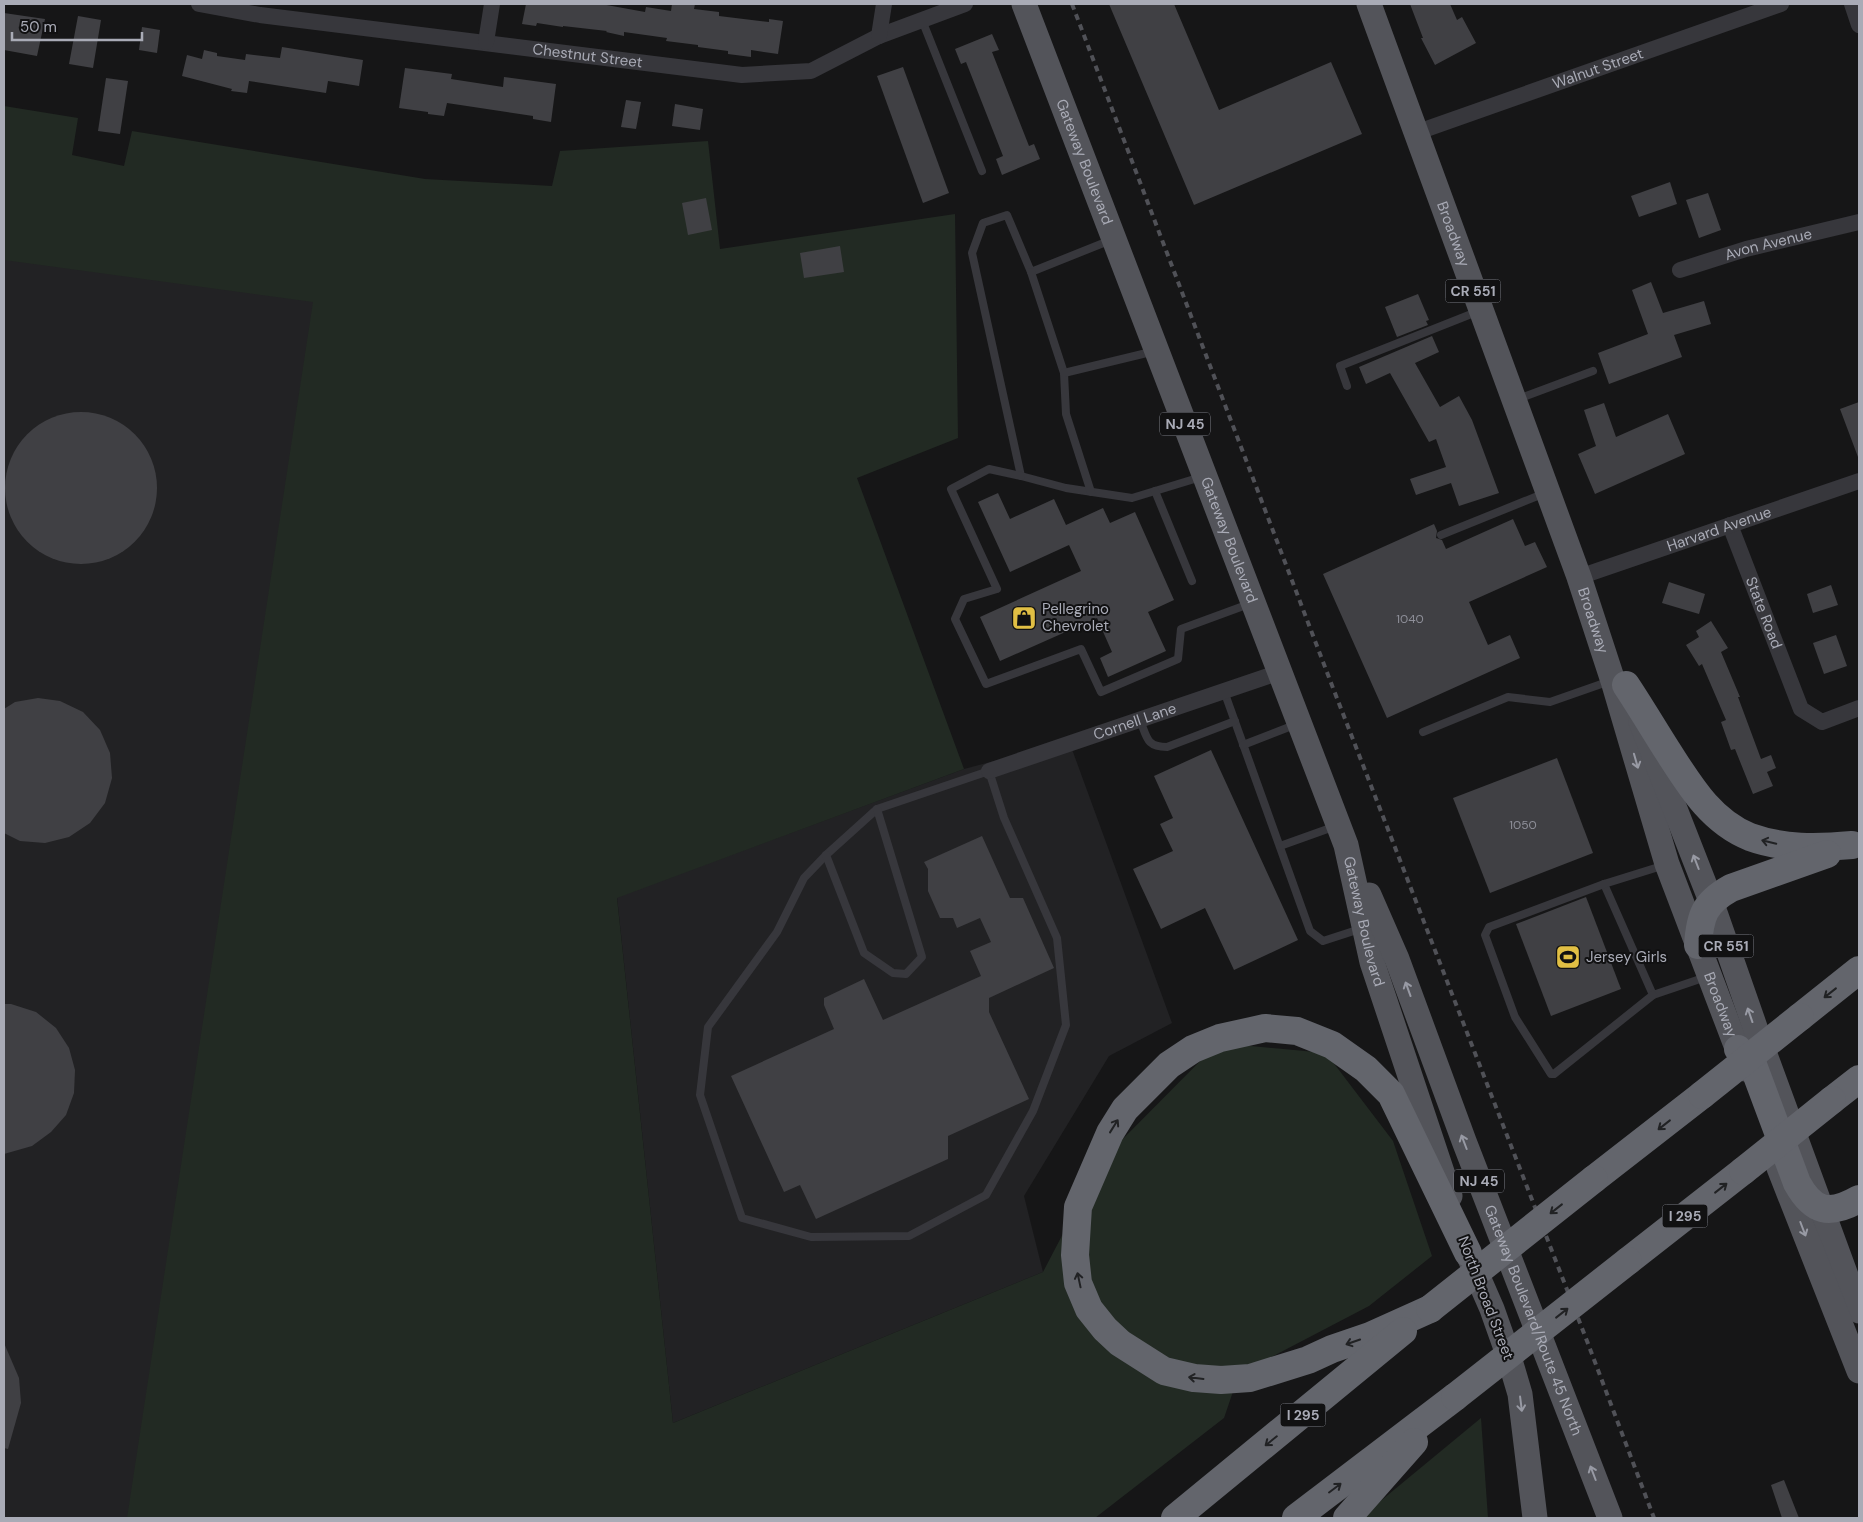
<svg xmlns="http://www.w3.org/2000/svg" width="1863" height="1522" font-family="'DM Sans',sans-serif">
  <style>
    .built { fill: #222224 }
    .green { fill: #222a23 }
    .building { fill: #404044 }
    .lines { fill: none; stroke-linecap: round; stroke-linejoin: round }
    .service { stroke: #37373c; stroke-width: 8 }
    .minor { stroke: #37373c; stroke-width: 16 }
    .primary { stroke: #53545a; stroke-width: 25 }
    .motorway { stroke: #63656c; stroke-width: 28 }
    .rail { stroke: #505157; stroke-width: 4; stroke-dasharray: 6 5; stroke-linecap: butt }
    .motorway-bridge { stroke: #63656c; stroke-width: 28 }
    .oneway { stroke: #989aa4 }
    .oneway2 { stroke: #212224 }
    .labels { text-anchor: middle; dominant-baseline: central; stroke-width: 4; stroke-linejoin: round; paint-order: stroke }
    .number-label { font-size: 12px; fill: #8f909a }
    .shield { fill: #111112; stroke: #7b7d85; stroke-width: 1 }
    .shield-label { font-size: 14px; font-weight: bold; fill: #a9abb6 }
    .street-label { font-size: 15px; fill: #a9abb6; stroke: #111112 }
    .poi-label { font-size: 15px; fill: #a9abb6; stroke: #111112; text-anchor: start }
  </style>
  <rect width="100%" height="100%" fill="#161617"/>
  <g class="built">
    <path d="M4,173L358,221L170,1518H4Z"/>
    <path d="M1069,741L1172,1023L1109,1056L1024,1196L1043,1272L673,1423L617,897L964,769Z"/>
  </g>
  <g class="green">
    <path d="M4,106L78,118L72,155L124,166L132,131L425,179L552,186L560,151L708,141L720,249L955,214L958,438L857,478L964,769L617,898L673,1423L1043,1272L1101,1161L1218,1043L1326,1053L1393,1141L1432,1256L1369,1306L1239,1374L1224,1418L1095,1518H127L313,302L4,260Z"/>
    <path d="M1481,1418L1488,1518H1360Z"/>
  </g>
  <g class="building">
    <path d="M526,4H601L645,12L646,7L671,11L672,4H695L694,9L719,12V16L769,22V19L783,21L778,54L751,50V57L728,54V51L698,47V45L666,41L667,38L624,32V36L606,32L607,31L563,26V27L537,23L536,26L522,24Z"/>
    <path d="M1109,4H1174L1219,110L1331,62L1362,134L1194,205Z"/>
    <path d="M1410,4H1450L1457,20L1462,17L1476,43L1435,65L1421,38H1423Z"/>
    <path d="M4,13L45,19L37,56L4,50Z"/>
    <path d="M78,16L101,20L93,68L69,64Z"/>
    <path d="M142,27L160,30L157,53L139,50Z"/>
    <path d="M992,34L999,50L992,52L1029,146L1034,144L1040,159L1002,175L996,159L1003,156L966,62L961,64L955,49Z"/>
    <path d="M282,47L363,60L359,86L328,81L326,93L249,81L247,93L231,91L232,89L182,76L187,55L202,59L204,50L217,53V56L245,60L246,54L280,58Z"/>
    <path d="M903,67L949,193L923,203L877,76Z"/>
    <path d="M405,68L452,74L451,79L503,87L504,77L556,84L551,122L533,119V116L447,103L444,116L428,114V112L399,108Z"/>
    <path d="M106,78L128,81L120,134L98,131Z"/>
    <path d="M626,100L641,102L636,129L621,127Z"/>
    <path d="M675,104L703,109L700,130L672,126Z"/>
    <path d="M1670,182L1677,204L1639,217L1631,196Z"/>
    <path d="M1708,193L1721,230L1699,238L1686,200Z"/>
    <path d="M706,198L712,230L688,235L682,203Z"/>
    <path d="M840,246L844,272L804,278L800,253Z"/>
    <path d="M1651,282L1663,313L1704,301L1711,324L1674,335L1682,357L1609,384L1598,353L1648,334L1632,290Z"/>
    <path d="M1418,294L1429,320L1426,321L1428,325L1397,337L1385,307Z"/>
    <path d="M1432,336L1439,352L1415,363L1440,407L1459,396L1472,420L1499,493L1459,506L1451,483L1416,495L1410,479L1446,467L1436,439L1429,442L1390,373L1366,384L1359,367Z"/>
    <path d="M1859,402V457H1858L1840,409Z"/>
    <path d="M1604,403L1616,437L1668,414L1685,454L1595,494L1578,454L1596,446L1584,410Z"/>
    <circle cx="81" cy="488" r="76"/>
    <path d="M998,493L1010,519L1054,499L1066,525L1103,508L1110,523L1135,512L1174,600L1148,612L1166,651L1108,677L1100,658L1112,652L1097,618L1000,661L980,617L1081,571L1069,545L1010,572L978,502Z"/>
    <path d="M1513,519L1525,546L1535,542L1547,567L1469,602L1488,645L1510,635L1520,658L1387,718L1323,574L1434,524L1437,531L1436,538L1442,540L1446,549Z"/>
    <path d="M1669,582L1705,594L1699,614L1662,603Z"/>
    <path d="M1831,585L1838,605L1813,613L1807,594Z"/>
    <path d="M1711,621L1728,648L1721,652L1740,697H1738L1761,759L1771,755L1776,768L1767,772L1773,786L1753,794L1735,749L1731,750L1721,722L1726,720L1702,664L1699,666L1686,645L1699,637L1696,631Z"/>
    <path d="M1836,635L1847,666L1824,674L1813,643Z"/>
    <path d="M38,698L60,701L83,712L100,730L110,753L112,778L105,803L90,823L69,837L45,843L20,841L4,833V709L15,702Z"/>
    <path d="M1211,750L1298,940L1234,970L1205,908L1161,929L1133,869L1173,851L1160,824L1173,818L1154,776Z"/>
    <path d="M1557,758L1593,853L1490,893L1453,798Z"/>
    <path d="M982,836L1010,898H1023L1054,968L989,998V1012L1029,1099L948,1136V1159L816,1219L800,1185L784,1192L731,1076L834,1029L824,1005V998L864,979L883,1020L981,976L970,951L991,942L980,918L957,928L953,918H940L928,891V869L924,862Z"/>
    <path d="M1586,897L1621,989L1551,1016L1516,924Z"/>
    <path d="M4,1004H11L36,1012L56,1028L69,1048L75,1070L74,1093L66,1115L51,1132L32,1146L4,1154Z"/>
    <path d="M4,1343L19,1378L21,1403L8,1449L4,1448Z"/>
    <path d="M1784,1480L1799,1518H1782L1771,1485Z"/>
  </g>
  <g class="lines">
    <g class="service">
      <path d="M922,20L982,171"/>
      <path d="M1111,240L1031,272L1007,215L983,223L972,253L1021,476L1066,488L1132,498L1201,477"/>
      <path d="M1031,272L1064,373L1066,414L1091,492"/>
      <path d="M1064,373L1155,351"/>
      <path d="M1347,386L1340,366L1479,311"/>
      <path d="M1518,399L1593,371"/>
      <path d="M1021,476L989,469L951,489L997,589L964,599L955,619L986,684L1081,649L1101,692L1178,659L1181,629L1249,604"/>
      <path d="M1155,491L1192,581"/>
      <path d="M1441,535L1545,493"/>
      <path d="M1224,691L1310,931L1323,941L1360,929"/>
      <path d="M1140,720C1147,737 1146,747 1167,747L1235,721"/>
      <path d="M1423,732L1508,697L1550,702L1610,681"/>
      <path d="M1243,745L1297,724"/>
      <path d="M989,771L1004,818L1057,938L1066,1025L1033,1111L986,1195L909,1236L811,1237L742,1218L700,1095L708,1027L777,932L804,878L826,855L877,809Z"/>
      <path d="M1280,846L1336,826"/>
      <path d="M826,855L864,953L893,973L906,974L922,957L877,809"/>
      <path d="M1604,884L1653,995L1706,977"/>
      <path d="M1653,995L1554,1074H1551L1515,1017L1485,935L1489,927L1604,884L1665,865"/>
    </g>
    <g class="minor">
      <path id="s1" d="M199,4L260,15L742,75L811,71L879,36L965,4"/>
      <path d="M1852,4L1859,25"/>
      <path d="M879,36L884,4"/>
      <path d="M486,42L492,4"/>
      <path id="s2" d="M1415,133L1781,4"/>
      <path id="s3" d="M1680,270L1746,249L1859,222"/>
      <path id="s4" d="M1730,525L1801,709L1822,722L1859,708"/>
      <path id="s5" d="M1579,577L1859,481"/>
      <path id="s6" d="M989,771L1280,672"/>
    </g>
    <g class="primary">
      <path id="s7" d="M1024,4L1346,845L1372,962L1450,1196"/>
      <path id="s8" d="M1369,4L1579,577L1613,681L1667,864L1745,1069"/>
      <path d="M1641,722L1711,901L1756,1030L1859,1311"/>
      <path id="s9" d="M1369,895L1397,959L1464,1141L1610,1518"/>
      <path d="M1779,1168L1859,1371"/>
      <path d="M1468,1254L1492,1309L1509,1357L1520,1394L1535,1518"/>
    </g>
    <g class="motorway">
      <path d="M1626,685C1640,706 1653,728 1667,750C1689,784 1710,821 1750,837C1783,849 1818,848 1852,845"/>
      <path d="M1698,945C1700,916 1704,903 1731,888L1827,854"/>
      <path d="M1800,1017L1859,970"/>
      <path d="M1738,1049L1753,1065L1797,1183C1813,1212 1829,1216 1859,1199"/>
      <path d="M1832,1100L1859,1079"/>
      <path d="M1594,1179L1702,1095"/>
      <path d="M1628,1261L1743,1171"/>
      <path d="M1430,1309L1370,1336L1332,1349L1308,1360L1250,1378L1221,1380L1194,1378L1164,1371L1120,1343L1105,1329L1089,1309L1078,1283L1075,1255L1078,1207L1110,1133L1125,1109L1169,1065L1193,1049L1220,1038L1265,1028L1297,1031L1332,1045L1366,1069L1391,1094L1468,1253"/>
      <path d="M1175,1518L1403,1331"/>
      <path d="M1296,1518L1455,1397"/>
      <path d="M1347,1518L1414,1442"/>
    </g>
    <path class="rail" d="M1072,4L1333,688L1587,1341L1654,1518"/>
    <g class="motorway-bridge">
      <path d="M1702,1095L1800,1017"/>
      <path d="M1743,1171L1832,1100"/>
      <path d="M1430,1309L1594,1179"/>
      <path d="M1455,1397L1628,1261"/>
    </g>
  </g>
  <defs><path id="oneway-shaft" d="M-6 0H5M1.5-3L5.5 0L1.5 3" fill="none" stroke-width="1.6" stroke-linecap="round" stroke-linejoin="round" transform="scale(1.25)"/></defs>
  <g class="oneway">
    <use href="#oneway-shaft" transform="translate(1636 761) rotate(74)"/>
    <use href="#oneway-shaft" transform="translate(1696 862) rotate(-111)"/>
    <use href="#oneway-shaft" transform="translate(1408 989) rotate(-110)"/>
    <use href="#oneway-shaft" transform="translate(1750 1015) rotate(-109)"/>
    <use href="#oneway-shaft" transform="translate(1464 1142) rotate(-111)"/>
    <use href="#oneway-shaft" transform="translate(1803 1229) rotate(69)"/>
    <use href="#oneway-shaft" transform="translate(1521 1404) rotate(83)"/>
    <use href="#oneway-shaft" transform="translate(1593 1473) rotate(-111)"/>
  </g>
  <g class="oneway2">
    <use href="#oneway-shaft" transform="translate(1769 842) rotate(-166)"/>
    <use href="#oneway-shaft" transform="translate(1830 993) rotate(142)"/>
    <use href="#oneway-shaft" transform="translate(1664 1125) rotate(142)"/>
    <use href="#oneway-shaft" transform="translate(1114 1126) rotate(-58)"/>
    <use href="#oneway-shaft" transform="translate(1721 1188) rotate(-38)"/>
    <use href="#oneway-shaft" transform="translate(1556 1209) rotate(142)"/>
    <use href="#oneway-shaft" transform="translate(1079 1280) rotate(-102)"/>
    <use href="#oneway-shaft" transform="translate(1562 1313) rotate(-38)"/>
    <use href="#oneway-shaft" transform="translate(1353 1342) rotate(161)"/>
    <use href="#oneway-shaft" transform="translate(1196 1378) rotate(-173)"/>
    <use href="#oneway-shaft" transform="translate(1271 1441) rotate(141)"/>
    <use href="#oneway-shaft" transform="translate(1335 1488) rotate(-37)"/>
  </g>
  <defs>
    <symbol id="shop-square" viewBox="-11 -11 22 22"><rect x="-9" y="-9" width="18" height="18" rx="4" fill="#e1bf44" stroke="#111112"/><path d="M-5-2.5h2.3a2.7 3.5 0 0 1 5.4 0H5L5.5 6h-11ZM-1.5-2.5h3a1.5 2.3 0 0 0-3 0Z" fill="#111"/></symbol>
    <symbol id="stadium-square" viewBox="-11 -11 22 22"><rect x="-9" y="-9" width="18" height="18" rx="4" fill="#e1bf44" stroke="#111112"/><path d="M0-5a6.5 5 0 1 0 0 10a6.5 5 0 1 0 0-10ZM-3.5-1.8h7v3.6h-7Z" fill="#111"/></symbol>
  </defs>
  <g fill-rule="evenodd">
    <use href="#shop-square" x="1010" y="604" width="28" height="28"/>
    <use href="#stadium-square" x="1554" y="943" width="28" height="28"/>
  </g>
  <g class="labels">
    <g class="number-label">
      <text x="1410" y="619">1040</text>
      <text x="1523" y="825">1050</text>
    </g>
    <g class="shield">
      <rect x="1445.5" y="279.5" width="55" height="23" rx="4"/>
      <rect x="1160" y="412.5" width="50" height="23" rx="4"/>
      <rect x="1698.5" y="934.5" width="55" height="23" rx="4"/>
      <rect x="1454" y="1169.5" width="50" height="23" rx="4"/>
      <rect x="1662.5" y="1204.5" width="45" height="23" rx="4"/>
      <rect x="1280.5" y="1403.5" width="45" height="23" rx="4"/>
    </g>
    <g class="shield-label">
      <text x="1473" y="291">CR 551</text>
      <text x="1185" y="424">NJ 45</text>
      <text x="1726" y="946">CR 551</text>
      <text x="1479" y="1181">NJ 45</text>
      <text x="1685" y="1216">I 295</text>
      <text x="1303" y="1415">I 295</text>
    </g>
    <g class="street-label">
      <text stroke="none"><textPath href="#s1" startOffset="392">Chestnut Street</textPath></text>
      <text stroke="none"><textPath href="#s2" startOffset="194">Walnut Street</textPath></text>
      <text stroke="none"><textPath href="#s7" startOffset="169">Gateway Boulevard</textPath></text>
      <text stroke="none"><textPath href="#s8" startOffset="245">Broadway</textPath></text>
      <text stroke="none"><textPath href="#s3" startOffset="92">Avon Avenue</textPath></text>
      <text stroke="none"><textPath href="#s5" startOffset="148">Harvard Avenue</textPath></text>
      <text stroke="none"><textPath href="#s7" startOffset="574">Gateway Boulevard</textPath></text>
      <text stroke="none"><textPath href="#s4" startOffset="94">State Road</textPath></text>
      <text stroke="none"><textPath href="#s8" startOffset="656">Broadway</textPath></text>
      <text stroke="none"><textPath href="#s6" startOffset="154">Cornell Lane</textPath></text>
      <text stroke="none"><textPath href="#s7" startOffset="979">Gateway Boulevard</textPath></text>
      <text stroke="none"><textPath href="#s8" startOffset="1061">Broadway</textPath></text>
      <text transform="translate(1486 1298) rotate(69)">North Broad Street</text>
      <text stroke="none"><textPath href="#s9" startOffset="456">Gateway Boulevard/Route 45 North</textPath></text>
    </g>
    <g class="poi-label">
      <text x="1042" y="609">Pellegrino<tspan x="1042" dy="17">Chevrolet</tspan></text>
      <text x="1586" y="957">Jersey Girls</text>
    </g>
  </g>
  <rect width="1863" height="1522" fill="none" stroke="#a9abb6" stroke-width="10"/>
  <path d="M12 32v8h130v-8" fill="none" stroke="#a9abb6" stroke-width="2.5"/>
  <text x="20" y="32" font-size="15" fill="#a9abb6" stroke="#111112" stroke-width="4" paint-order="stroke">50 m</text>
</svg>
